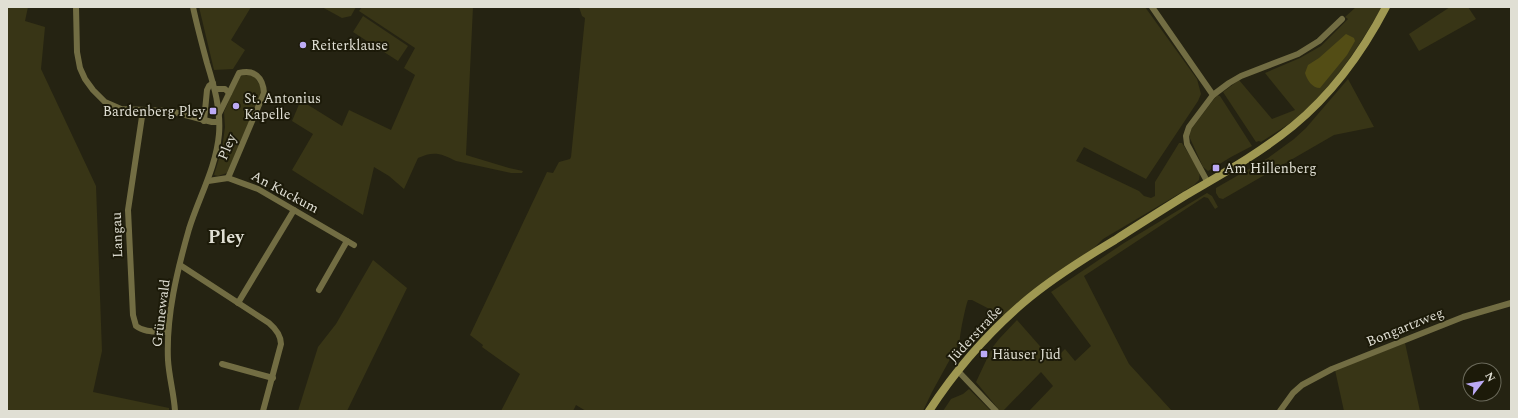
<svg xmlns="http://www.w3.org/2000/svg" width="1518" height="418" font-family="Spectral,serif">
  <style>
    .green { fill: #383516 }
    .water { fill: #534d15 }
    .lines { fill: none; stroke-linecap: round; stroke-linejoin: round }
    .minor { stroke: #726d43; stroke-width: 6 }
    .secondary { stroke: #9f9852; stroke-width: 8 }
    .poi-dot { fill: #bcaaf5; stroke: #1c1a09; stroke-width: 1.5 }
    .labels { text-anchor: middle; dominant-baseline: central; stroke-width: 4; stroke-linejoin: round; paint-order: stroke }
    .poi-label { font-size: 14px; fill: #e0dfd4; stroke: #1c1a09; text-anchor: start }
    .street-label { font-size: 14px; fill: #e0dfd4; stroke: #1c1a09 }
    .district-label { font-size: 18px; font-weight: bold; fill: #e0dfd4; stroke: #1c1a09 }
  </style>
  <rect width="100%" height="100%" fill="#252312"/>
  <g class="green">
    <path d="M7,7H28L25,21L45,27L41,69L96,186L102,351L93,392L169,408V411H7Z"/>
    <path d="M199,7H251L231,40L245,50L233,69L214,70Z"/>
    <path d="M322,7H356L351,16L342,18Z"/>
    <path d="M362,7H473L466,155L509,168L523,171L522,173H511L456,161C441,153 433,151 418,158L404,189L389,176L374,167L363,215L292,170L313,134L292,121L300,102L305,103L342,126L349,110L391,130L415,75L404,68L415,48L359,11Z"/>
    <path d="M579,7H1145L1197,79L1201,94L1198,101L1146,179L1084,147L1076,161L1139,191L1144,196L1151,198L1155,196V182L1176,148L1179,143H1182L1200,172L1199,180L1194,185L1103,239L1087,255L1004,315H1001L972,300H968C966,304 959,337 960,341L932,392L923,411H586L576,405L573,411H501L520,374L482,347L483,345L470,335L547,172L553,173L559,162L570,159L571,157L585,18L582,16Z"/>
    <path d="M1356,7H1382C1357,50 1329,93 1289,124C1280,130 1270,136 1261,142L1259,141L1256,142L1223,92L1239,80L1272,119L1295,110L1265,73L1300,58L1321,46L1348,19L1345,17Z"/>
    <path d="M1450,7H1468L1476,19L1419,51L1409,34Z"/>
    <path d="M363,16L408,46L398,61L353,32Z"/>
    <path d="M244,75L254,76L261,87V93L227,173L218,176L214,175L222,149L225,127L224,112L239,77Z"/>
    <path d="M1348,79L1374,127L1334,135L1223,199L1219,198L1216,193V188L1268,158L1294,139L1306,128Z"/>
    <path d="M1217,95L1220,96L1252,146L1231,157L1208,171L1203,167L1189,136L1192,128Z"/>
    <path d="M1207,193L1212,196L1218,207L1215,209L1208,198L1204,197L1084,276L1129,364L1172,411H1029L1053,386L1041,372L1003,411H1000L976,382L992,348L999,339L1017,320L1053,361L1065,349L1075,361L1091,346L1051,292L1124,243Z"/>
    <path d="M373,260L407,288L347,411H298L318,347L336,324Z"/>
    <path d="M1405,343L1420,411H1344L1335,370Z"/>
    <path d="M969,389L991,411H943L951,399L963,394Z"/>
  </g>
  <path class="water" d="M1346,34L1354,38L1355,41L1347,55L1320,88C1312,88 1307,80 1305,73L1308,65L1319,58Z"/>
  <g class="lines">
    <g class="minor">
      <path d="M76,7L77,52L80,68L85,79L93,90L105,102L121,109L170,111L212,122H219"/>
      <path d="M1152,7L1213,95"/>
      <path d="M215,89H225L229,93"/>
      <path d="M143,110L128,210L133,315L136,326C145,333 157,331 168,332"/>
      <path d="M219,114L239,73C254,69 263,77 264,93L228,178"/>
      <path d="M204,121L207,90L209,86L213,83"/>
      <path d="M208,181L228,178L258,189L354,245"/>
      <path d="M1208,183L1187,144L1186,136L1189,127L1213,95L1229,83L1241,76L1298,54L1319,41L1342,19"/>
      <path d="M180,265L269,323C276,329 281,335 281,344L263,411"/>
      <path d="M319,290L347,241"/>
      <path d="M238,303L294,210"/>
      <path d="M222,364L273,378"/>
      <path d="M958,371L996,411"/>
      <path d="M175,411C174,394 169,377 168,360C166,316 177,271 189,229C199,197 216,168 219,134C221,109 214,86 207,63C202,44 197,26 193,7"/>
      <path d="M1280,411L1293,393L1302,385L1332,369L1463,317L1511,303"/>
    </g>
    <path class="secondary" d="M929,411C955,371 987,334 1023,303C1051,279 1083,259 1115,240C1138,225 1162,210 1186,195C1222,174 1260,153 1293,126C1332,94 1363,51 1386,7"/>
  </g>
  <g class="poi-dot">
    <circle cx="303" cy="45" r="4"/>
    <circle cx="236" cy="106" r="4"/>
    <rect x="209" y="107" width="8" height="8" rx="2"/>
    <rect x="1212" y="164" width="8" height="8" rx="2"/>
    <rect x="980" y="350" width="8" height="8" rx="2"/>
  </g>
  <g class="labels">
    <g class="poi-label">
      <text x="311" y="45">Reiterklause</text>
      <text x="244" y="98">St. Antonius<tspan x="244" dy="16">Kapelle</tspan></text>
      <text x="205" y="111" text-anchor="end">Bardenberg Pley</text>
      <text x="1224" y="168">Am Hillenberg</text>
      <text x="992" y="354">Häuser Jüd</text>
    </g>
    <g class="street-label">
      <text transform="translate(227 147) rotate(-67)">Pley</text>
      <text transform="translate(285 192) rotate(28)">An Kuckum</text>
      <text transform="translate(117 235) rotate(-92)">Langau</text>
      <text transform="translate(161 313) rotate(-83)">Grünewald</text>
      <text transform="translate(1405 327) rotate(-22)">Bongartzweg</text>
      <text transform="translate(975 334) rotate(-47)">Jüderstraße</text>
    </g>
    <g class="district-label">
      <text x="226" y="237">Pley</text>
    </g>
  </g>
  <rect width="1518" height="418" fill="none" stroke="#e0dfd4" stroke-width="16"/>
  <g transform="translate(1482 382) rotate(59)"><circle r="19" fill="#1c1a09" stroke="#6a695a"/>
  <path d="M0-3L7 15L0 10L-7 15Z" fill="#bcaaf5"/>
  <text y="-6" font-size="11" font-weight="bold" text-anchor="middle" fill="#e0dfd4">N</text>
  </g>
</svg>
